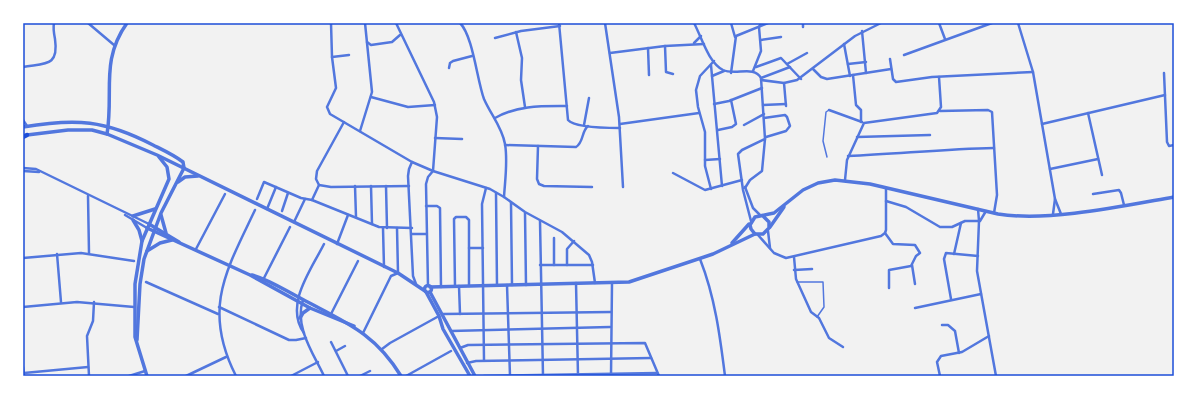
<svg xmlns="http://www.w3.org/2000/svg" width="1197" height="399" font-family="'Titillium Web',sans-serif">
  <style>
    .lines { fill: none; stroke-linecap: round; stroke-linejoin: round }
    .service { stroke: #5277de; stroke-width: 1.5 }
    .minor { stroke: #5277de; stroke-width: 2.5 }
    .tertiary { stroke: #5277de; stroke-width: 3.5 }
    .primary { stroke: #1d4ed8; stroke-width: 4.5 }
    .neatline { fill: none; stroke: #1d4ed8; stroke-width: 1.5 }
  </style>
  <rect width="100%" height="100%" fill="#f2f2f2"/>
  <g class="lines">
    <g class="service">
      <path d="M827,157L823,141L826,112L829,110"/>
      <path d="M797,282H823L824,307L817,317"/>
    </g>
    <g class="minor">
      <path d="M88,23L114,45"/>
      <path d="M331,23L332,57L336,88L327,107L330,114L412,162L433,171L490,189L504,197L525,212L562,232L589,255L592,262L595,283"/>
      <path d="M396,23L434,102L437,117L433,171L428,177L426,184L428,286"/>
      <path d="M460,23C473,36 477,80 484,99C491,115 502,127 505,144C508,161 505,180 504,197"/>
      <path d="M559,23L568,120C575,128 609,128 620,128"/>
      <path d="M605,23L619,117L623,187"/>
      <path d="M694,23C702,38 708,62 723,70C735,76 754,65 761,78L765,139L742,150L738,154L743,190L751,221"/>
      <path d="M731,23L735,37"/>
      <path d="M803,23V27"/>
      <path d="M939,23L945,39"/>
      <path d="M1018,23L1033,72L1055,199L1061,214"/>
      <path d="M862,31L866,73"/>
      <path d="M516,32L522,58L521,80L525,107"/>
      <path d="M495,38L521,31L560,26"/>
      <path d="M761,40L781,37"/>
      <path d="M367,42L371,45L392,42L400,35"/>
      <path d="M694,43L701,36"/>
      <path d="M844,44L850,76"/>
      <path d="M665,46L666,72L673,74"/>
      <path d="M648,48L649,75"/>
      <path d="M610,53L665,46L704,44"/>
      <path d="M904,55L992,23"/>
      <path d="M332,57L349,55"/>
      <path d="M890,59L893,79L896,82L932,77L1033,72"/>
      <path d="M787,64L807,53"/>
      <path d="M848,64L866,62"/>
      <path d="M711,65L722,186"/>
      <path d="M23,67C45,63 59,67 55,39C54,34 53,28 54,23"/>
      <path d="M756,67L781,58L801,79"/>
      <path d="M449,68L450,63L453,61L472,56"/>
      <path d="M813,69L821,77L827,79L891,69"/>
      <path d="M753,71L761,51L759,27L761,23"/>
      <path d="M731,73L736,36L768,23"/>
      <path d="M1164,73L1167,142L1169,146L1174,145"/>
      <path d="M853,75L856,105L861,110V122"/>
      <path d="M712,76L724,71"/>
      <path d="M761,78L790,67"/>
      <path d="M761,80L784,83L797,80L855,36L881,23"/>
      <path d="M784,83L786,106"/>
      <path d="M371,97L408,107L435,105"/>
      <path d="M714,104L729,101L762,88"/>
      <path d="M763,105L786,104"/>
      <path d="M829,110L862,122"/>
      <path d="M940,111L988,110L992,112L997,195L994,213"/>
      <path d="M1088,113L1102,175"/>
      <path d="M495,118C518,105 542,106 567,106"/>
      <path d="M764,118L785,115L787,117L790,126L786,131L766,137"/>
      <path d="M23,120L27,126"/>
      <path d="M344,122L317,171L316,179L319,185L331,187L409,186"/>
      <path d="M620,124L699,113"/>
      <path d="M1042,124L1165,95"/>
      <path d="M584,125L589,98"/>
      <path d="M744,125L764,114"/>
      <path d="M718,130L732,127L736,124L731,100"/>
      <path d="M360,131L372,92L365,23"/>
      <path d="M857,137L930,135"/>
      <path d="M435,138L462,139"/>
      <path d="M505,145L576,147C584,142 581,132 588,126"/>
      <path d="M538,146L537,179L539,184L544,186L592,187"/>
      <path d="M848,156C897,154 945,149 994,148"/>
      <path d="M705,160L720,159"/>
      <path d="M412,162L409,169L408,176L413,276L416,284"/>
      <path d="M23,168L36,169L149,224"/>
      <path d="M1050,169L1098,159"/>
      <path d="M23,171L39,172"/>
      <path d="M673,173L705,190L742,180"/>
      <path d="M845,180L847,160L864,123L937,113L941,107L939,77"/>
      <path d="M355,186L356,217"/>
      <path d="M371,186L372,224"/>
      <path d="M386,186L387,228"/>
      <path d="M745,187L753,208L760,215"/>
      <path d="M745,188L750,180L762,171L765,139"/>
      <path d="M711,189L705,166V132L698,107L696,90L700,76L714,61"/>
      <path d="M496,193L497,285"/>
      <path d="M1093,194L1119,190L1121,193L1124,205"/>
      <path d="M88,196L89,253"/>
      <path d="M257,199L264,182L301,198L312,200L379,227L412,228"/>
      <path d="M312,200L319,185"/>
      <path d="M886,201L906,207L940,227H952L965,221H979"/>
      <path d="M511,203L512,285"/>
      <path d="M426,206H437L440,208L441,287"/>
      <path d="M267,209L276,187"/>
      <path d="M978,209L979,221L977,271L996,376"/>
      <path d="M282,211L288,193"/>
      <path d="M525,213L526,285"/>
      <path d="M1053,214L1055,199"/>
      <path d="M125,215L147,228"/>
      <path d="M540,221L543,376"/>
      <path d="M980,221L986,211"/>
      <path d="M294,222L305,199"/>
      <path d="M383,228L384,267"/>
      <path d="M768,231L770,248"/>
      <path d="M885,233L893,244L915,245L920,253L916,256L911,266L889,270V288"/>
      <path d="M412,234H426"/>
      <path d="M758,235L774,253L786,258L881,236L885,233L886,230V188"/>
      <path d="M554,238V265"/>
      <path d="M337,244L348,215"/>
      <path d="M469,248H483"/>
      <path d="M196,249L225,194"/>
      <path d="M57,254L61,302"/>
      <path d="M954,254L961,223"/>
      <path d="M794,257L796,279L811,312L819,318L829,338L843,347"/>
      <path d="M23,258L81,253L134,261"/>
      <path d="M700,259C715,297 720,336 725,376"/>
      <path d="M540,265H593"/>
      <path d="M567,265V249L574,241"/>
      <path d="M912,265L915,284"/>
      <path d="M794,270L812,269"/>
      <path d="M263,280L290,227"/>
      <path d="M146,282L218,314"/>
      <path d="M576,283L578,376"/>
      <path d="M507,285L510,376"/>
      <path d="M455,286L454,219L456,217H466L469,220V286"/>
      <path d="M459,286L460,314"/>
      <path d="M951,299L944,259L946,253L978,256"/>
      <path d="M303,300C294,326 313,353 324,376"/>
      <path d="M23,307L77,302L134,307"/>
      <path d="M219,307L289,340H296L306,338"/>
      <path d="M915,308L981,294"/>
      <path d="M331,314L358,261"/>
      <path d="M443,314L611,312"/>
      <path d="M942,325H948L955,331L959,353"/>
      <path d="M451,331L610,327"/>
      <path d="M304,333C284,305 311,270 324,244"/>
      <path d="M363,333L391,276L398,273L397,228"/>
      <path d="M331,342L348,376"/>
      <path d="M460,348L468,345L645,343L659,376"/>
      <path d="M382,349L390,343L439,316"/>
      <path d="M336,351L345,346"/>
      <path d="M484,360L482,204L486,188"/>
      <path d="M467,363L476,361L651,358"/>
      <path d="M23,367L24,376"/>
      <path d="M24,373L88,367"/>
      <path d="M89,376L87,336L93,321L94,302"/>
      <path d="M129,376L145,371"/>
      <path d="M186,376L226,357"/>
      <path d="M236,376C202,309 226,271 255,210"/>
      <path d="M291,376L318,362"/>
      <path d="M360,376L370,371"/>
      <path d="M406,376L451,351"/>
      <path d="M484,376L657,373"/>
      <path d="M611,376L612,283"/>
      <path d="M940,376L937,362L941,356L962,352L989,336"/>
    </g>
    <g class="tertiary">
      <path d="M23,127C76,118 105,120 153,145C163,150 174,155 183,162L184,168"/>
      <path d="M107,134C114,92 100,61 127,23"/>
      <path d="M27,135L68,130H92L107,134L157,155L398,273L425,291"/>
      <path d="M178,182L185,177L198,176"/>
      <path d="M161,215L166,233"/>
      <path d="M133,216L155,209"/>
      <path d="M763,216L769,222V228L763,234H755L751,229L750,225L755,217L774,213L803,190L818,183L835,180L870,184L998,214C1049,222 1123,206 1174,197"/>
      <path d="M133,220L139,230L142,241"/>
      <path d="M149,224L179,242"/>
      <path d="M770,227L784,207"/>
      <path d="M147,228L250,275L310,308L354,326"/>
      <path d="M732,243L749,224"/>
      <path d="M147,251L160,243L172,240"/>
      <path d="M252,275C270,280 286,291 302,299C345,322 375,333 401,376"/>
      <circle cx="428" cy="289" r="3.5"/>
      <path d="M430,287L629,282L713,254L755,234"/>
      <path d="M426,292L439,316L443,329L470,376"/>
      <path d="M430,292L475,376"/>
      <path d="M300,318L303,313L310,308"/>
      <path d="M137,340L140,284L144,259L161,213L184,168"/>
      <path d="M147,376L135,337V284L142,241L169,179L167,167L159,157"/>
    </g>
    <path class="primary" d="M23,137L27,135"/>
  </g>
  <rect width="1197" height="399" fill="none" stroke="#ffffff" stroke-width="48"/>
  <rect x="24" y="24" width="1149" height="351" class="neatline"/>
</svg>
